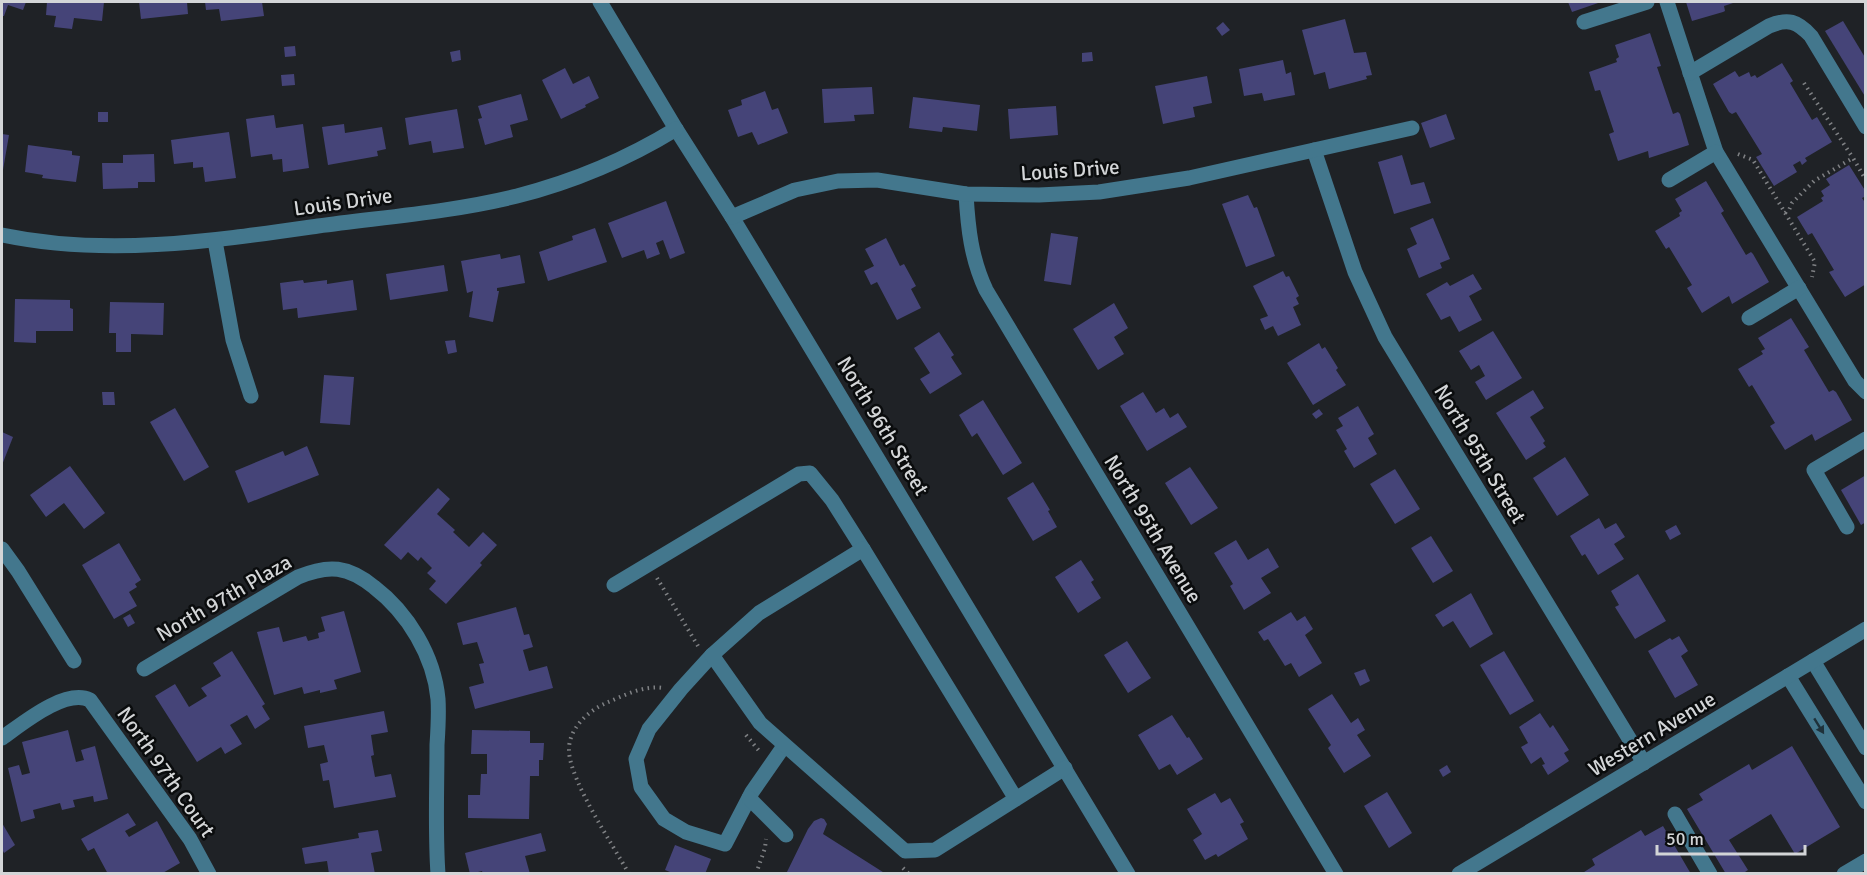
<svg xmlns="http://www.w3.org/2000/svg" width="1867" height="875" font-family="Signika,sans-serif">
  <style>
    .building { fill: #454478 }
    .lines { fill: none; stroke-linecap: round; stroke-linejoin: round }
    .path { stroke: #7f8184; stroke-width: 4; stroke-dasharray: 1.5 4.5; stroke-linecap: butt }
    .minor { stroke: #43778d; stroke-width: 15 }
    .oneway { fill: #1e313a }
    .labels { text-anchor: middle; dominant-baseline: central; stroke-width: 5; stroke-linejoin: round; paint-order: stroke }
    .street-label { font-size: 21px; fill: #d3d5d7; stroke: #0a0c0d }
  </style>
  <rect width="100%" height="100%" fill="#1f2226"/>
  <g class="building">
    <path d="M2,2H26L23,10L8,5L4,16H2Z"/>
    <path d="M47,2H104L102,21L74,18L72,29L54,27L56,16L46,15Z"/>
    <path d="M139,2H187L188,14L141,19Z"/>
    <path d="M205,2H262L264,16L221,21L219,9L206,10Z"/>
    <path d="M1568,2H1601L1572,12Z"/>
    <path d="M1686,2H1736L1724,6L1725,11L1723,12L1692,21Z"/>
    <path d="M1345,19L1354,53L1366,52L1372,75L1366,76L1367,79L1329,89L1325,72L1314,75L1302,30Z"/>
    <path d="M1843,21L1866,59V98L1825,31Z"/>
    <path d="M1223,22L1230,30L1222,36L1216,28Z"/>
    <path d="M1650,33L1661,66L1657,67L1673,114L1678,112L1680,114L1689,145L1649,158L1648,151L1618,161L1609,134L1614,132L1600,90L1595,91L1589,72L1617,62L1616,59L1619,57L1615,45Z"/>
    <path d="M295,46L296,56L285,57L284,47Z"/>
    <path d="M460,50L461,60L452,62L450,52Z"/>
    <path d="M1092,52L1093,61L1082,62V53Z"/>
    <path d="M1283,60L1286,74L1291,72L1295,95L1264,101L1262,93L1244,96L1239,69Z"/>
    <path d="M1782,63L1793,81L1790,83L1812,120L1817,117L1832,142L1805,158L1807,161L1802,165L1800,161L1793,165L1797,172L1774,186L1756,157L1762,154L1736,112L1732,114L1729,112L1713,84L1735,71L1739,77L1749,72L1751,77L1755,75L1757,78Z"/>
    <path d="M565,68L573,84L589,76L599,98L585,105L586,107L561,119L542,80Z"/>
    <path d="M294,74L295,85L282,86L281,75Z"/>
    <path d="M1207,76L1212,103L1193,107L1195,117L1163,124L1155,86Z"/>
    <path d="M872,87L874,114L854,115L855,121L824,123L822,89Z"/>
    <path d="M765,91L772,110L778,108L788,133L758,145L752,132L738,137L728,110L742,105L741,100Z"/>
    <path d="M521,94L528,120L510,125L513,137L485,145L478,119L482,118L478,106Z"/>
    <path d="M913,97L980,105L977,131L943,127L942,132L909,128Z"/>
    <path d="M1056,106L1058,135L1010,139L1008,109Z"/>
    <path d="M457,109L464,148L433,153L431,141L409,145L405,118Z"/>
    <rect x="98" y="112" width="10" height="10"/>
    <path d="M1446,114L1455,139L1430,148L1421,123Z"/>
    <path d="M274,115L276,128L303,124L309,168L283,172L282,159L273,160L272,154L251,157L246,119Z"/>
    <path d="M344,124L345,133L382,127L386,149L377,151L378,156L328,165L322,127Z"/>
    <path d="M229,132L236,178L205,182L203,167L193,168V162L174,164L171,140Z"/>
    <path d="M2,134L9,135L3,170H2Z"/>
    <path d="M28,145L72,151V155L80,156L76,182L42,178L43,175L25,172Z"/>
    <path d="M154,154L155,182H138V188L103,189L102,163H123V155Z"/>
    <path d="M1402,155L1411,185L1424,182L1431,203L1394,214L1378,162Z"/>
    <path d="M1849,165L1866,192V196L1862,198L1866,204V284L1845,297L1829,272L1834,270L1812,233L1808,235L1797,217L1823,201L1821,198L1824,196L1821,191L1830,185L1826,179Z"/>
    <path d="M1706,181L1724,211L1721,213L1746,255L1751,252L1753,254L1769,282L1732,304L1729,296L1702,313L1687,288L1692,285L1669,247L1666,249L1655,231L1680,216L1679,213L1682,211L1675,199Z"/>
    <path d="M1248,195L1254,208L1257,207L1275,256L1246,267L1222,204Z"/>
    <path d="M666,201L685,253L670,259L663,240L656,243L660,254L647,259L644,250L622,258L608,223Z"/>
    <path d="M1433,218L1450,259L1440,263L1442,268L1419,278L1407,249L1417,244L1410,228Z"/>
    <path d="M595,228L607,262L548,281L539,252L573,240L572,236Z"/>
    <path d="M1051,233L1078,237L1071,285L1044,281Z"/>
    <path d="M886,238L900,266L904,264L916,286L911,289L921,308L897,320L877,282L871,285L864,271L874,266L865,249Z"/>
    <path d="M500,254L501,259L520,255L525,283L497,288V291H499L493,322L469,317L473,291L467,293L461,261Z"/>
    <path d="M444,265L448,291L390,300L386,274Z"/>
    <path d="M1283,271L1286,277L1289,276L1299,296L1296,298L1299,304L1293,307L1301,325L1278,336L1273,326L1265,330L1260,319L1268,316L1253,286Z"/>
    <path d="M1473,274L1482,289L1469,296L1482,320L1459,332L1450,316L1441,320L1426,294L1447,282L1450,286Z"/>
    <path d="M303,280L304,283L327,280V284L353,280L357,310L298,318L297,308L283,310L280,283Z"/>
    <path d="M15,299L70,300V308L73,309V331H36V343L14,342Z"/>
    <path d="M110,302L164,303L163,335L131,334V352H116V333H109Z"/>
    <path d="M1114,303L1128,328L1114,337L1124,354L1098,370L1073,329Z"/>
    <path d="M1791,318L1809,347L1804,350L1829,392L1833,390L1836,392L1852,420L1815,441L1812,434L1785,450L1770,426L1775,423L1752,385L1749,387L1738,369L1763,354L1761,351L1765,349L1758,338Z"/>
    <path d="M1493,331L1522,378L1486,400L1475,382L1485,376L1479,365L1471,370L1459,351Z"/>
    <path d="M939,332L954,355L951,357L962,374L930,394L920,379L930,373L914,348Z"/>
    <path d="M455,340L457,352L448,354L445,341Z"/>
    <path d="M1319,343L1322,349L1325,347L1338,368L1336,370L1346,385L1313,405L1287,363Z"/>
    <path d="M324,375L354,377L350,425L320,423Z"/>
    <path d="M1533,390L1544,408L1530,417L1545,441L1543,443L1546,447L1526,460L1496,413Z"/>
    <path d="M102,392H114L115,405H103Z"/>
    <path d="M1143,392L1156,413L1164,408L1170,418L1178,413L1187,427L1147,451L1120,406Z"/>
    <path d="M983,400L1022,463L1003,475L977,433L972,437L959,415Z"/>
    <path d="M1358,406L1374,434L1368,438L1377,454L1354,468L1344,451L1347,449L1336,430L1343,426L1338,418Z"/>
    <path d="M175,408L209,467L184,481L150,422Z"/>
    <path d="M1319,409L1323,414L1316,419L1312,414Z"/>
    <path d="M2,432L13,437L2,465Z"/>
    <path d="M307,446L319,475L248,503L235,471L283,451L285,456Z"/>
    <path d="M1565,457L1589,495L1557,516L1533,478Z"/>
    <path d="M70,466L105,513L84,529L64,503L46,517L30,495Z"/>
    <path d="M1190,467L1218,508L1191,525L1165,483Z"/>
    <path d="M1395,469L1420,509L1395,524L1370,484Z"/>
    <path d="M1866,475V522L1861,525L1841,490Z"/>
    <path d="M1033,482L1050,510L1048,511L1057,527L1033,541L1007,498Z"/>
    <path d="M438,488L450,499L437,514L455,530L453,532L469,547L483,532L497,545L480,563L482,565L446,604L429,589L436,581L427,573L432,568L421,557L418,561L408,552L401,560L384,545Z"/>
    <path d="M1599,518L1605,529L1616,523L1625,537L1614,544L1624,559L1598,575L1585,554L1582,556L1570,536Z"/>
    <path d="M1676,525L1681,534L1670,540L1665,531Z"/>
    <path d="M1431,536L1453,571L1433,583L1411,548Z"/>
    <path d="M1236,540L1248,560L1268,548L1279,567L1261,578L1271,593L1244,610L1230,586L1233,584L1214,553Z"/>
    <path d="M119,543L141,580L135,584L137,587L129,592L137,606L114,619L82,565Z"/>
    <path d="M1081,560L1094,580L1091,582L1101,598L1078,613L1055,577Z"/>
    <path d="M1638,574L1666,621L1635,639L1615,607L1619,605L1611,591Z"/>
    <path d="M1471,593L1493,634L1470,648L1453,621L1443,627L1435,615Z"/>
    <path d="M516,607L524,635L529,634L533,647L523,650L529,671L547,666L553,688L475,709L469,687L484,683L479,664L484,663L477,642L463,645L457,623Z"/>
    <path d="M344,611L361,672L334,680L337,689L320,693V690L304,694L302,687L274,695L257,632L279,627L283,642L306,636L308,641L319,638L318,633L325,631L321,617Z"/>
    <path d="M1291,612L1297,621L1305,616L1313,629L1305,635L1322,663L1299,677L1291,663L1285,666L1268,639L1264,641L1258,632Z"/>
    <path d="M130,614L135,623L128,627L123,618Z"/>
    <path d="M1679,636L1688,651L1681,656L1698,685L1675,698L1648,651L1670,638L1672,640Z"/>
    <path d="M1127,641L1151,678L1128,693L1104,655Z"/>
    <path d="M232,651L265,704L262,706L270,719L255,729L247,715L230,725L242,744L225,754L221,747L197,762L155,696L175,684L189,707L207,696L201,688L221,676L213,663Z"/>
    <path d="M1504,651L1534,701L1510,715L1480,665Z"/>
    <path d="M1365,669L1370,681L1360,686L1354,673Z"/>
    <path d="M1332,694L1351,723L1358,718L1365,730L1357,735L1371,756L1344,773L1328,748L1331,745L1308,709Z"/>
    <path d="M384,711L388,732L371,735L374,755L371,756L375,777L391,774L396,797L334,808L329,780L323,781L320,764L328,762L324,745L308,748L304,726Z"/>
    <path d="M1540,713L1550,728L1553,725L1569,750L1564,753L1569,761L1548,775L1542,765L1545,764L1541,757L1531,764L1521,747L1528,743L1519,727Z"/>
    <path d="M1172,715L1187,738L1189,737L1203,759L1177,775L1170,764L1159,770L1138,735Z"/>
    <path d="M68,730L76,762L84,760L81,750L95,746L108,799L94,802L93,796L73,800L75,807L62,810L60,803L33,810L35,818L21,822L8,768L19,765L22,775L30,773L22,742Z"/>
    <path d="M472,730L530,731V743H544L543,760H539V776H530L529,819L468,818V795H480L481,774H487V754H471Z"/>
    <path d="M1792,746L1840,827L1795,854L1771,814L1729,840L1748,870L1742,874H1726L1687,809L1703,800L1699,794L1749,764L1752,770Z"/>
    <path d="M1447,765L1451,772L1443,777L1439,770Z"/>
    <path d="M1387,792L1412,833L1389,848L1364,806Z"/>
    <path d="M1215,793L1221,803L1230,798L1244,822L1240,824L1248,839L1218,857L1216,854L1205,860L1193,840L1202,834L1187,809Z"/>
    <path d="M128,813L136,825L125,831L129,837L157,821L180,863L161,874H108L94,848L88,851L81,839Z"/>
    <path d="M821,818L824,819L827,824L823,834L886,874H786L808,829L814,821Z"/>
    <path d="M2,823L15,845L4,853L2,849Z"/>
    <path d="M1663,826L1691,874H1581L1595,865L1592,859L1641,830L1645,836Z"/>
    <path d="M378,830L382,851L371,853L375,874H329L327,861L305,864L302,848L359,838L358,833Z"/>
    <path d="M541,833L546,851L525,856L530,874H483L482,871L470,874L465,853Z"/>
    <path d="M675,845L711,859L705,874H675L665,870Z"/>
  </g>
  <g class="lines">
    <g class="path">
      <path d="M1804,83L1853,158"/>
      <path d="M1738,154L1753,160L1815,262L1812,277"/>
      <path d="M1785,213L1789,210L1792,203L1814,181L1853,158L1866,180"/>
      <path d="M657,578L698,646"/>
      <path d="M746,735L760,752"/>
      <path d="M903,868L909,874"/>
      <path d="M629,874C613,845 570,781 569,751C568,729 588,711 606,703C623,696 643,685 663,688"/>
      <path d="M756,874L765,848L766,839"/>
    </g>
    <g class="minor">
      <path d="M600,2L676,129L732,217L1128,874"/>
      <path d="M1667,2L1716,152L1855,381L1866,392"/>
      <path d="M1584,22L1647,2"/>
      <path d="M1690,73L1769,26C1788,18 1797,21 1811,36L1866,127"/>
      <path d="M1314,150L1355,272L1385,337L1644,763"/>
      <path d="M1669,180L1716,152"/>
      <path d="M966,194C968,228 971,258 986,290L1336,874"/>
      <path d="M732,217L795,190L838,181L877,180L966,194L1039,195L1099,192L1189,178L1412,128"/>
      <path d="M2,235C107,257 213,241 318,226C384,217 452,212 517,196C572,182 627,159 676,129"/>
      <path d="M215,241L233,340L251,396"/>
      <path d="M1749,318L1799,288"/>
      <path d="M1847,527L1814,470L1866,439"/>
      <path d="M2,549L18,571L74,661"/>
      <path d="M614,585L799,474L810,473L832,500L863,549"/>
      <path d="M712,655L681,689L649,729L636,759L641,787L664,819L686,832L725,844L752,792L784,746"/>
      <path d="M1813,661L1866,748"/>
      <path d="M144,669L298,577C329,564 348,566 374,587C408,613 434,656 438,699C439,714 438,730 437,745C437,788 435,831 438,874"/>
      <path d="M1788,676L1866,802"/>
      <path d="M2,738C22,724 65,688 90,700L190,839L209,874"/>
      <path d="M749,798L786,835"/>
      <path d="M1016,799L863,549L759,613L712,655L760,723L905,851L935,850L1065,768"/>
      <path d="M1675,814L1710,874"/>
      <path d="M1459,874L1866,629"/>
      <path d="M1844,874L1866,861"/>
    </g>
  </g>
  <defs><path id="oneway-solid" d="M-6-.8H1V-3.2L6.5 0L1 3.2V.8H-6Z" transform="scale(1.5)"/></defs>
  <use class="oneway" href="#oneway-solid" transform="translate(1819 726) rotate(58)"/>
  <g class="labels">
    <g class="street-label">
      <text transform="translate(1070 170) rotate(-4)">Louis Drive</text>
      <text transform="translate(343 202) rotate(-8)">Louis Drive</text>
      <text transform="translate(883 426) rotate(59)">North 96th Street</text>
      <text transform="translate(1480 454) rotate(59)">North 95th Street</text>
      <text transform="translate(1153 529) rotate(59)">North 95th Avenue</text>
      <text transform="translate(224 598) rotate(-30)">North 97th Plaza</text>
      <text transform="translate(1652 734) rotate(-31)">Western Avenue</text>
      <text transform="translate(166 772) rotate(55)">North 97th Court</text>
    </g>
  </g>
  <rect width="1867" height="875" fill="none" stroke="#d3d5d7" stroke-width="6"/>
  <path d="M1657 845v9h148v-9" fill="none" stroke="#d3d5d7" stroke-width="3"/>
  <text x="1666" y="845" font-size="18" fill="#d3d5d7" stroke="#0a0c0d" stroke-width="4.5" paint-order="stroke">50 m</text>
</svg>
